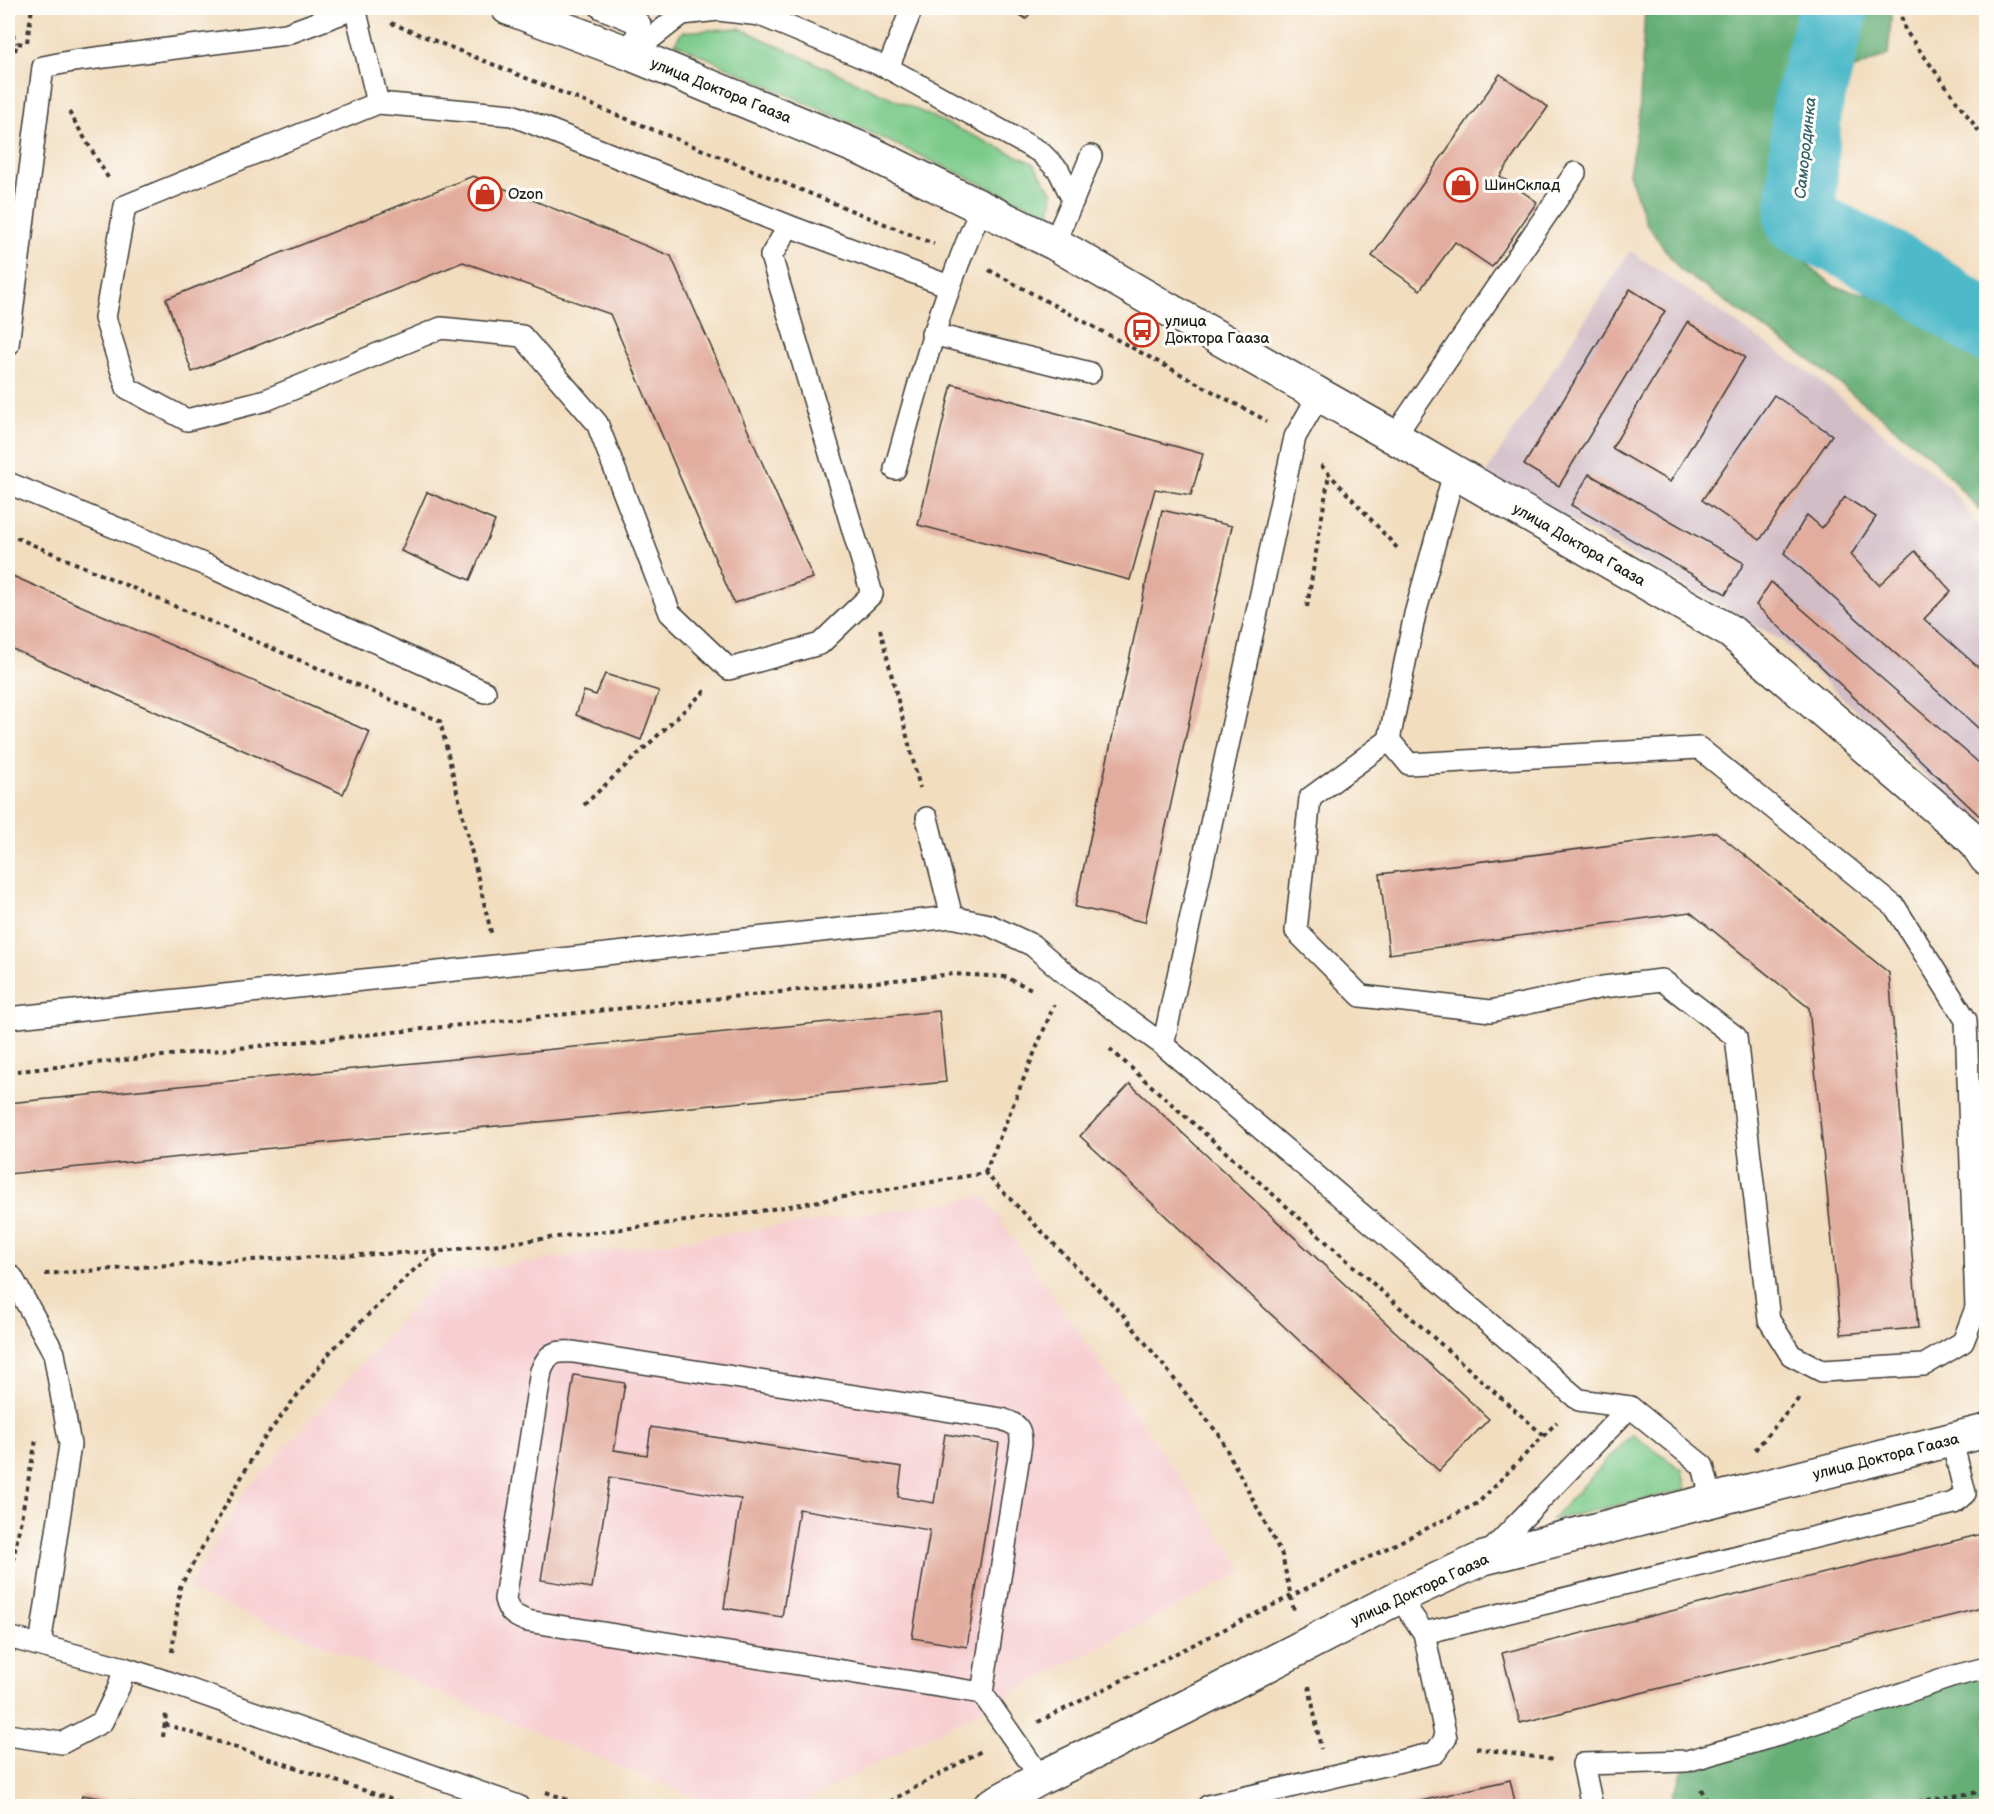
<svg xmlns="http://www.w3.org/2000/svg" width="1994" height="1814" font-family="'Balsamiq Sans',sans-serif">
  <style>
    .built { fill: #f7cfd3 }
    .industrial { fill: #d2bdc7 }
    .green { fill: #7cca8a; stroke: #4c7353; stroke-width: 1.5 }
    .forest { fill: #65ae76; stroke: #406549; stroke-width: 1.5 }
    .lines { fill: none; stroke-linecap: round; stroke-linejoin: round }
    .river { stroke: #4db9c9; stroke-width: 70 }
    .building { fill: #e2ad9f }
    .lane-casing { stroke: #3c3934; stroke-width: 24 }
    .street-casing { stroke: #3c3934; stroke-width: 36 }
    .path { stroke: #3c3934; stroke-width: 4; stroke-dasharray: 4.5 4.5; stroke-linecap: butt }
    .lane { stroke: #fff; stroke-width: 21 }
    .street { stroke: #fff; stroke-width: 33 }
    .labels { text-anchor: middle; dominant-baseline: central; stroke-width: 6; stroke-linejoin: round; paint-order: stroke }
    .street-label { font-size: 15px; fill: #1c1c1c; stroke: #fdfcf7 }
    .poi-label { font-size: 15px; fill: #1c1c1c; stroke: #fdfcf7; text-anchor: start }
    .water-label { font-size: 16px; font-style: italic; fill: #32636a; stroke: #fdfcf7 }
  </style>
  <rect width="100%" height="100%" fill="#fdfcf7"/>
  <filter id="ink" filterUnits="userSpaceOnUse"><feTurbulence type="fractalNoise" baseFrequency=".0167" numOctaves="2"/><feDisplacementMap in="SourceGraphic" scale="12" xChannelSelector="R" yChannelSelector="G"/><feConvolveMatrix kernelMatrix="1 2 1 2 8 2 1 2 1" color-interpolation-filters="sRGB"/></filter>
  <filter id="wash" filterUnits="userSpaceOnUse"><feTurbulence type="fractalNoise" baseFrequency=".008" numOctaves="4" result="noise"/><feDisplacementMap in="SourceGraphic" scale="24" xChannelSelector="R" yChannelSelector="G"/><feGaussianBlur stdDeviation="1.35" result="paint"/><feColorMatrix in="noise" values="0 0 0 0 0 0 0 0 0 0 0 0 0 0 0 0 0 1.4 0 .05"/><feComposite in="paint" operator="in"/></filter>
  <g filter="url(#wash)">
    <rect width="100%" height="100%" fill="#f2ddbf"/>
    <path class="built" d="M984,1197L1245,1571L796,1806H716L188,1590L244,1493L442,1275Z"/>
    <path class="industrial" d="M1630,251L1812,375L1948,486L1986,535V833L1781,640L1486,473Z"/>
    <g class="green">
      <path d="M739,28L1033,163L1053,193L1050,215L675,43L682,32Z"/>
      <path d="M1632,1434L1682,1470L1686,1490L1551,1520Z"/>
    </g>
    <g class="forest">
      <path d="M1645,8H1892L1888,55L1776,102L1780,152L1797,255L1835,287L1885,298L1986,362V517L1935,460L1811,361L1679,269L1646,223L1629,173L1639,118Z"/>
      <path d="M1986,1672V1806H1668L1687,1761Z"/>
    </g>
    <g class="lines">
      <path class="river" d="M1834,8L1807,108L1800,220L1911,276L1986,327"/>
    </g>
    <g id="blocks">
      <g class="building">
        <path d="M1009,8H1034L1026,19Z"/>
        <path d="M1500,74L1548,107L1500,176L1537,202L1492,267L1455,242L1420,290L1372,256Z"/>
        <path d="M473,176L671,256L813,578L734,603L610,314L463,262L192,372L166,299Z"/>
        <path d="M1630,289L1665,311L1559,486L1524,465Z"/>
        <path d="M1687,322L1745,357L1670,482L1612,448Z"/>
        <path d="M952,384L1203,454L1191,495L1155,489L1130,580L918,525Z"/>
        <path d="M1774,395L1832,435L1760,540L1702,500Z"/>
        <path d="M1589,474L1744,563L1726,594L1571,505Z"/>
        <path d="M427,492L495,521L470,580L401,551Z"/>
        <path d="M1845,497L1876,517L1851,555L1879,585L1915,551L1951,591L1924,619L1986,674V735L1784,553L1807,515L1822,528Z"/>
        <path d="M1162,510L1232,526L1145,922L1075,907Z"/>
        <path d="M8,574L370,732L343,794L8,647Z"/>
        <path d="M1771,582L1986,769V822L1756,605Z"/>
        <path d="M605,674L659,691L641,740L576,715L584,691L596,695Z"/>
        <path d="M1716,832L1889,973L1918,1328L1841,1334L1809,1008L1690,912L1389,954L1380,874Z"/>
        <path d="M939,1011L946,1082L8,1174V1103Z"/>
        <path d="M1130,1084L1489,1419L1439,1471L1080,1136Z"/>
        <path d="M574,1375L625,1383L614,1450L647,1455L651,1427L902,1467L898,1497L934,1503L945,1434L999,1443L967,1647L912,1638L930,1530L799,1509L782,1617L724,1608L741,1499L610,1477L592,1588L541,1580Z"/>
        <path d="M1986,1533V1607L1520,1723L1502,1653Z"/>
        <path d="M1510,1780L1516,1806H1400Z"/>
        <path d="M82,1795L145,1805V1806H80Z"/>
      </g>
    </g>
  </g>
  <g filter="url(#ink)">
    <use href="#blocks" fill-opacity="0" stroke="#3c3934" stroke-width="1.5"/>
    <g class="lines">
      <defs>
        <g id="lane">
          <path d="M355,8L378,103"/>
          <path d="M601,8L640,24L631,54"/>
          <path d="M631,54L682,14L718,10L760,15L888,68L1040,152L1059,171L1073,200L1054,243"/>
          <path d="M888,68L912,8"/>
          <path d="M1073,200L1091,156"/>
          <path d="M789,226L512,115L378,103L125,206L105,318L127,388L187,420L266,400L441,328L522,336L597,423L670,613L729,669L820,644L872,594L771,256L789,226L949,286"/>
          <path d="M932,334L1090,373"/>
          <path d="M8,345L43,67L73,61L286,34L356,8"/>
          <path d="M1394,437L1575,173"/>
          <path d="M895,469C920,379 943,292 982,207"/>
          <path d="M8,483L213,568L485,692"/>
          <path d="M1389,740L1409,764L1699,748L1895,907L1966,1020L1976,1308L1963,1342L1924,1365L1822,1371L1791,1355L1769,1320L1736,1037L1662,980L1603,987L1491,1011L1361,996L1296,931L1310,798L1389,740L1415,614L1454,473"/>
          <path d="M927,818L952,917"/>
          <path d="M8,1018L952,917L989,925L1032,945L1067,975L1163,1045L1579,1400L1630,1407L1703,1466L1712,1501"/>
          <path d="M1163,1045L1295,437L1319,395"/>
          <path d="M8,1274L12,1277L54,1353L70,1445L40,1645"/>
          <path d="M1487,1555L1630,1407"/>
          <path d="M1424,1633L1954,1503L1965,1493L1952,1441"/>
          <path d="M8,1637L124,1668L168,1682L518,1806"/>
          <path d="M982,1693L527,1621C514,1616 508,1612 505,1599L541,1371C548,1353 554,1351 573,1352L1002,1419C1017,1425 1021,1426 1021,1443L982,1693L1041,1778"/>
          <path d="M8,1735L62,1743L102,1722L119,1687L124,1668"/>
          <path d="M1208,1806L1435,1753L1446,1738L1424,1633L1399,1597"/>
          <path d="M1592,1806L1583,1764L1687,1761L1782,1734L1951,1677L1986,1668"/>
        </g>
        <g id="street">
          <path d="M508,8L631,54L864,150L1054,243L1157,303L1394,437L1731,632L1974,840L1986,858"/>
          <path d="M990,1806L1041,1778L1184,1708L1399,1597L1484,1558L1986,1431"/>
        </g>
      </defs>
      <use href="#lane" class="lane-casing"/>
      <use href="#street" class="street-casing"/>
      <g class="path">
        <path d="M1899,8L1905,30L1986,141"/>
        <path d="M391,23L934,244"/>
        <path d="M8,26L17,43"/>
        <path d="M27,42L32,8"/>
        <path d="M15,51L17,43L24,44"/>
        <path d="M69,112L110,181"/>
        <path d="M989,270L1267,421"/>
        <path d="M1321,465L1399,550"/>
        <path d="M8,534L440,721L492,936"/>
        <path d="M1307,607L1329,474"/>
        <path d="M880,629L920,788"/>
        <path d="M584,805L706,690"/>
        <path d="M1110,1049L1544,1436"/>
        <path d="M8,1072L953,974L1005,977L1034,990"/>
        <path d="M985,1173L1054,1005"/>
        <path d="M45,1274L210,1262L443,1251L743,1214L985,1173L1123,1315L1219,1435L1282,1555L1294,1611"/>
        <path d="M1755,1450L1801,1396"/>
        <path d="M8,1587L36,1440"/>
        <path d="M172,1652L180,1587L260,1444L331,1351L416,1268L442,1251"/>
        <path d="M1309,1686L1321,1749"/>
        <path d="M1038,1722L1478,1503L1557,1422"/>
        <path d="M165,1724L411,1806"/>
        <path d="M163,1737L166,1714"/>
        <path d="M1476,1748L1554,1760"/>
        <path d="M1701,1789L1709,1806"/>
        <path d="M546,1792L585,1806"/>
        <path d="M882,1806L983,1750"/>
        <path d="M1901,1806L1921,1801L1986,1791"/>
      </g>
      <use href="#lane" class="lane"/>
      <use href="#street" class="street"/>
    </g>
  </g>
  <defs>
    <symbol id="shop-ring" viewBox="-11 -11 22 22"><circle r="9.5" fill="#fdfcf7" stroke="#c8321e" stroke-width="1.5"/><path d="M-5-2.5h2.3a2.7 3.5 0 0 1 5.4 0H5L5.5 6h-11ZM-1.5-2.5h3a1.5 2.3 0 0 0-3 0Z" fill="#c8321e"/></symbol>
    <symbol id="bus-ring" viewBox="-11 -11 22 22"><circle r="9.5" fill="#fdfcf7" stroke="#c8321e" stroke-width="1.5"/><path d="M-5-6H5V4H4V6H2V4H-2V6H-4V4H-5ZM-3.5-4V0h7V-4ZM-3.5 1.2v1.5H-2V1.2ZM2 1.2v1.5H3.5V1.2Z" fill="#c8321e"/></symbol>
  </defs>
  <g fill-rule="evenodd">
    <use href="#shop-ring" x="1442" y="166" width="38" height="38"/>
    <use href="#shop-ring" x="466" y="175" width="38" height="38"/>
    <use href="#bus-ring" x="1123" y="311" width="38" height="38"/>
  </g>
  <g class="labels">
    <g class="street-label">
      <text transform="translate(721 91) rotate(22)">улица Доктора Гааза</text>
      <text transform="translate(1579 545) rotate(30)">улица Доктора Гааза</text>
      <text transform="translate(1886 1457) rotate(-14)">улица Доктора Гааза</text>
      <text transform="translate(1420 1590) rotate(-25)">улица Доктора Гааза</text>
    </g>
    <g class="poi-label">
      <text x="1484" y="185">ШинСклад</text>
      <text x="508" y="194">Ozon</text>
      <text x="1165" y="321">улица<tspan x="1165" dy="17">Доктора Гааза</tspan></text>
    </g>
    <g class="water-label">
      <text transform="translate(1806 148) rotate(-84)">Самородинка</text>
    </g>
  </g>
  <rect width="1994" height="1814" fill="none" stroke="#fdfcf7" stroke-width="30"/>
</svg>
